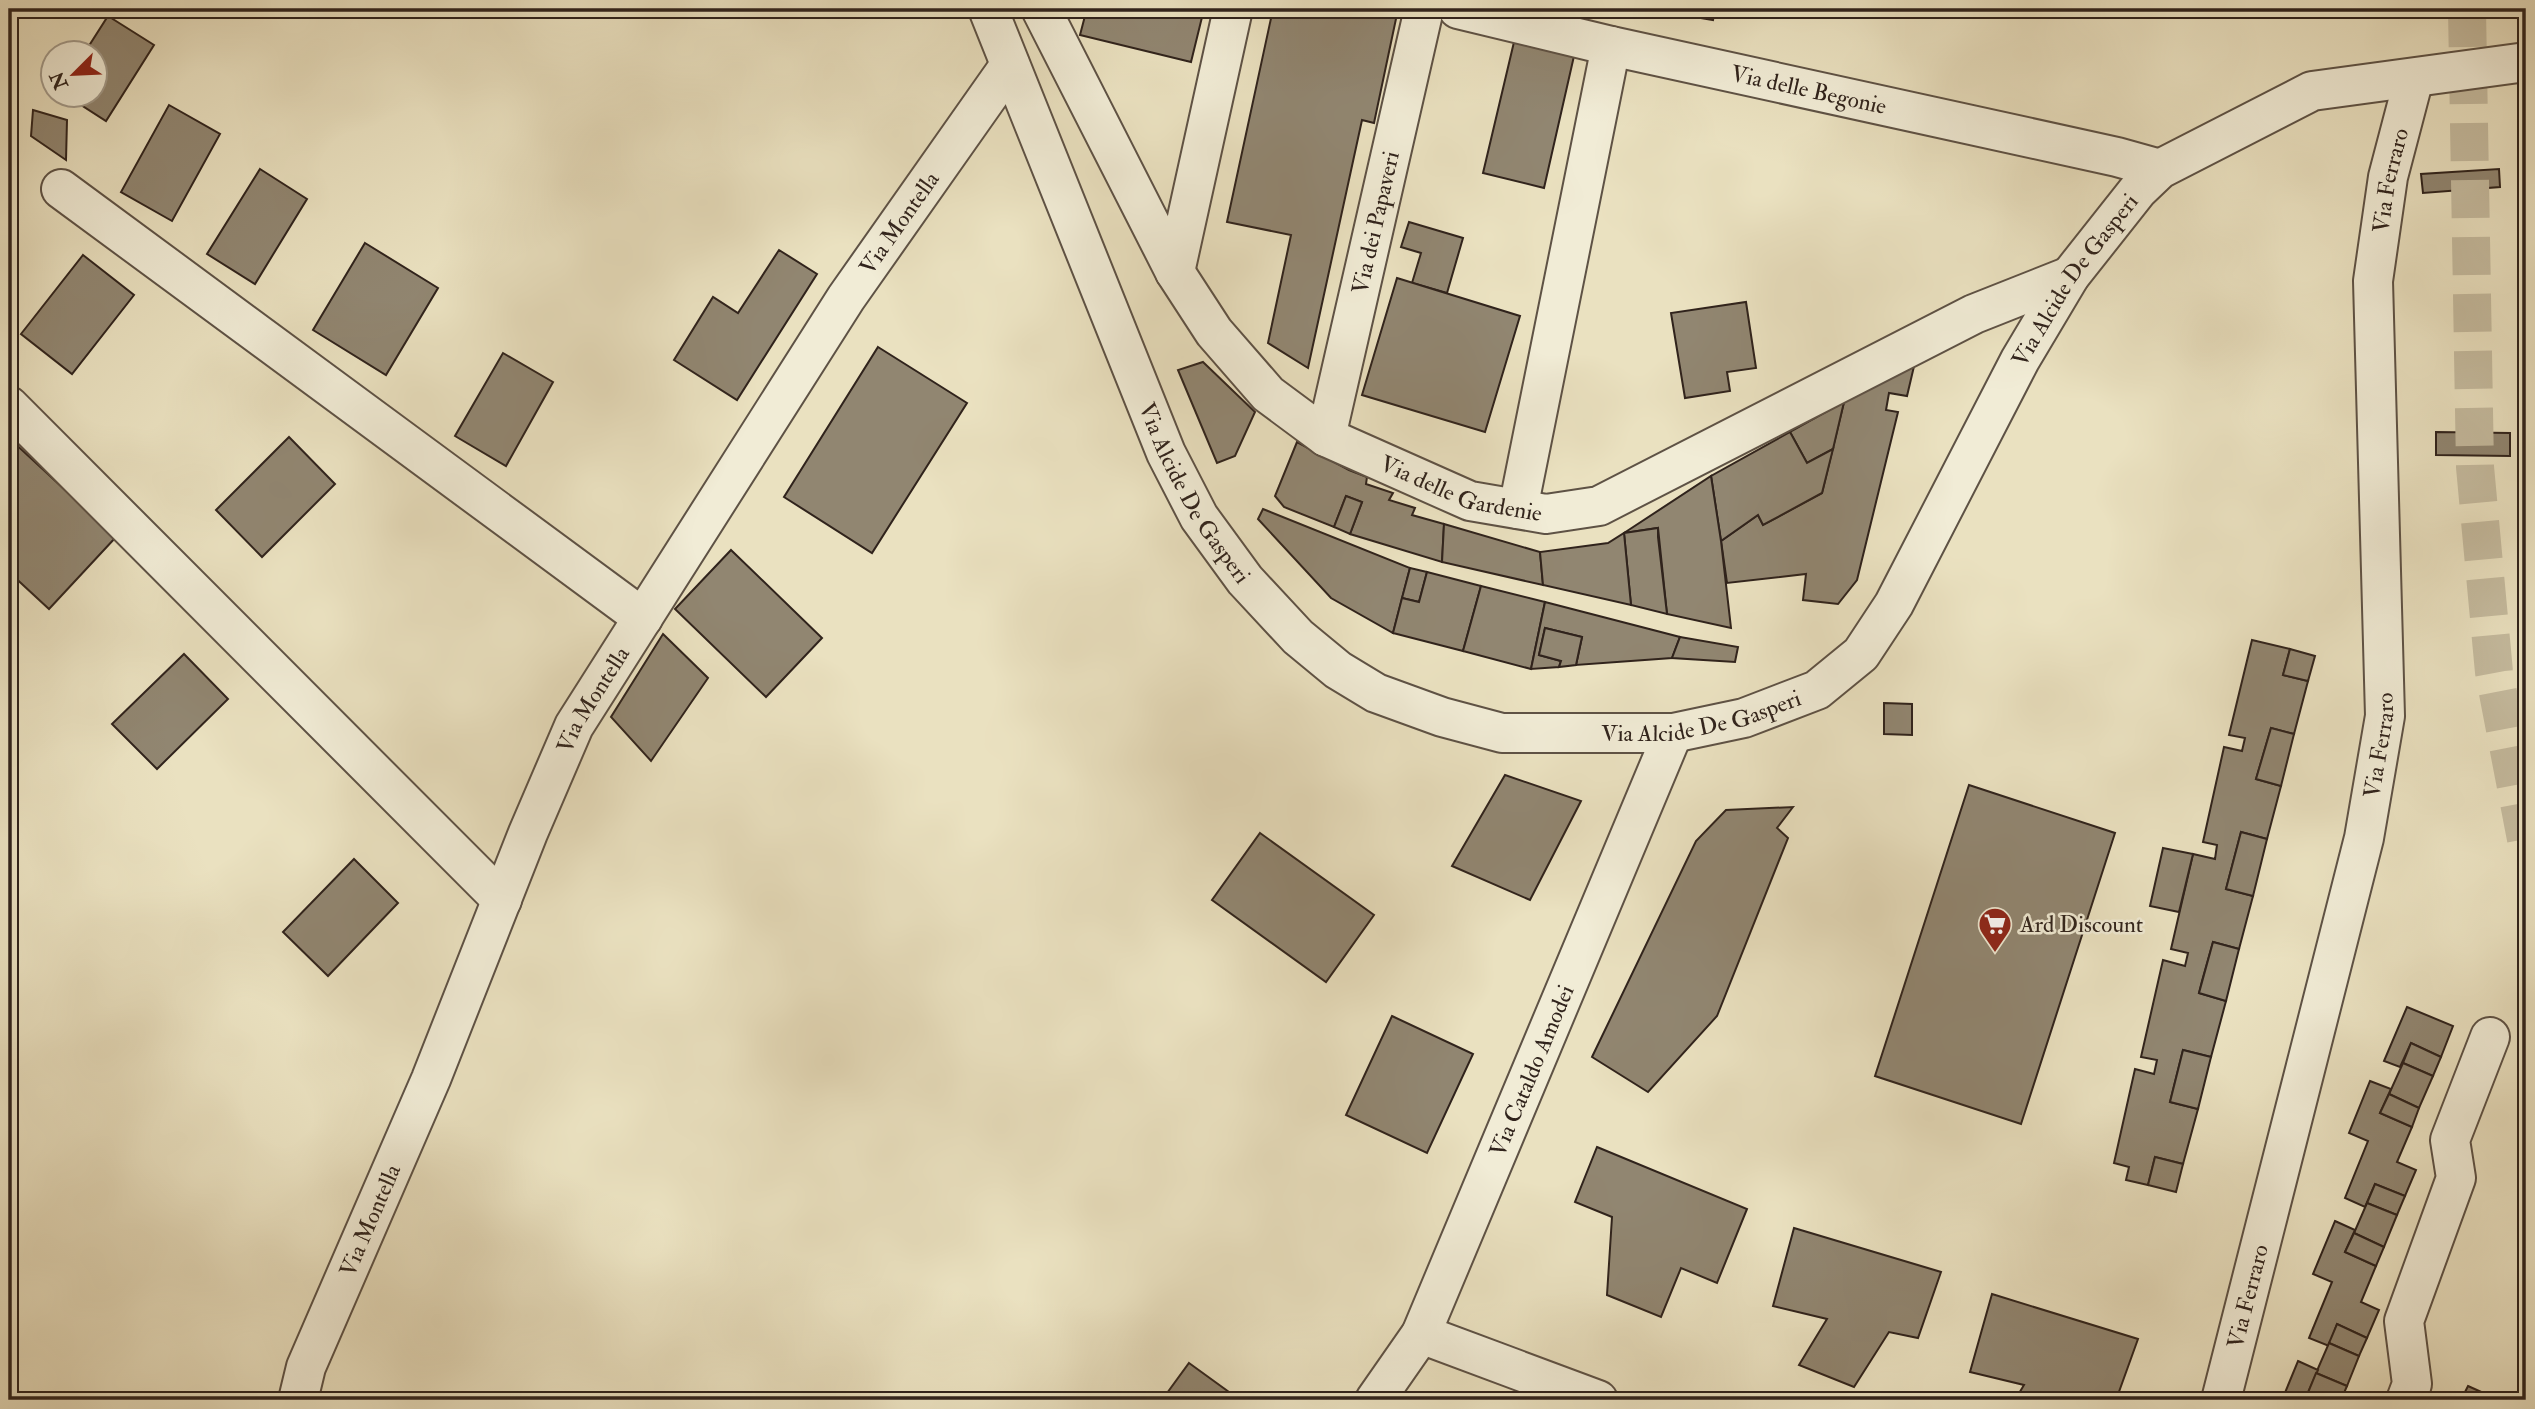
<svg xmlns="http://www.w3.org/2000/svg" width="2535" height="1409" font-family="'IM FELL Double Pica',serif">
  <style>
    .building { fill: #918671; stroke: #30231c; stroke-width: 2 }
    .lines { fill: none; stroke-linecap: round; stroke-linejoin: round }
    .major-tunnel { stroke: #c5bb9f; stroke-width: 38; stroke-dasharray: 38 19; stroke-linecap: butt }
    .minor-casing { stroke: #5e5245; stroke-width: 42 }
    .minor { stroke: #f1ecd6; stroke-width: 38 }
    .labels { text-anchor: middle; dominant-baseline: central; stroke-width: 5; stroke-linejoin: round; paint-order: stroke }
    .street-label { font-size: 23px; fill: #30231c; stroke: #f1ecd6 }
    .poi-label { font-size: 23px; fill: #30231c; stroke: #f1ecd6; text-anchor: start }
  </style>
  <rect width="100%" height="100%" fill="#eae1c0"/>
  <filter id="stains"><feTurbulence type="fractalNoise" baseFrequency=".00286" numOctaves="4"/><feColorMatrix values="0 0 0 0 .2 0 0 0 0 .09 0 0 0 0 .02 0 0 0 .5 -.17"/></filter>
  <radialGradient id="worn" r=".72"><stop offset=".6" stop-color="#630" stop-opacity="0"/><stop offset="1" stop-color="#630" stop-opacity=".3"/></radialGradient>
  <g class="building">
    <path d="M1073,9H1204L1191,62L1080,35L1086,12Z"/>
    <path d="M1273,9H1371L1397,14L1374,123L1362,120L1308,368L1268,343L1291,235L1227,222Z"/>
    <path d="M1648,9H1715L1713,20Z"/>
    <path d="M108,16L154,45L106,121L64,94H94V52H85Z"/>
    <path d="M1514,42L1574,56L1544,188L1483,173Z"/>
    <path d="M169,105L220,134L172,221L121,192Z"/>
    <path d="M33,110L67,120L66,160L31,136Z"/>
    <path d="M260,169L307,199L255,284L207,254Z"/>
    <path d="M2499,169L2500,187L2423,193L2421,174Z"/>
    <path d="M1409,222L1463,238L1447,293L1412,283L1421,253L1401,247Z"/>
    <path d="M365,243L438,288L386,375L313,330Z"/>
    <path d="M779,250L817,274L737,400L674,360L713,297L738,313Z"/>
    <path d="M83,255L134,295L72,374L21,334Z"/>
    <path d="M1397,278L1520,316L1485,432L1362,395Z"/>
    <path d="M1746,302L1756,368L1727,372L1730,391L1685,398L1671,313Z"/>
    <path d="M878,347L967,403L872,553L784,497Z"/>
    <path d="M503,353L553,382L506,466L455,436Z"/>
    <path d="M1203,362L1255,412L1235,456L1217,463L1178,370Z"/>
    <path d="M1915,362L1907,396L1889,393L1886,410L1898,412L1857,580L1838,604L1803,600L1806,574L1727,583L1721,541L1758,515L1763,525L1822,493L1844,402Z"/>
    <path d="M1844,402L1833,449L1807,463L1790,432Z"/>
    <path d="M1790,432L1807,463L1833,449L1822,493L1763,525L1758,515L1721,541L1711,476Z"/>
    <path d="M2436,432L2510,433V456L2436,455Z"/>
    <path d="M289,437L335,484L262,557L216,510Z"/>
    <path d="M9,438L116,537L49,609L9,572Z"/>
    <path d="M1297,442L1349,470L1367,477L1366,484L1393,493L1389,500L1415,508L1412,515L1444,524L1442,562L1350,534L1362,502L1346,496L1334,527L1284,507L1275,496Z"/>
    <path d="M1711,476L1721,541L1731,628L1667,614L1658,528L1624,533Z"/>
    <path d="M1346,496L1362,502L1350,534L1334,527Z"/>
    <path d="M1263,509L1410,568L1393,633L1331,598L1258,519Z"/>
    <path d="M1444,524L1540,552L1543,585L1442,562Z"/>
    <path d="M1658,528V537L1667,614L1631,605L1624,533Z"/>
    <path d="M1624,533L1631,605L1543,585L1540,552L1608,543Z"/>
    <path d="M731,550L822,638L766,697L675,609Z"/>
    <path d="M1410,568L1427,572L1419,602L1402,598Z"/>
    <path d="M1427,572L1481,586L1463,651L1393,633L1402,598L1419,602Z"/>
    <path d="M1481,586L1545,602L1531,669L1463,651Z"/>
    <path d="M1545,602L1680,637L1672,658L1576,665L1582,637L1545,628L1539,655L1561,661L1559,667L1531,669Z"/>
    <path d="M1545,628L1582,637L1576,665L1559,667L1561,661L1539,655Z"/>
    <path d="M663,634L708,678L651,761L611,717Z"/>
    <path d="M1680,637L1738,647L1735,662L1672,658Z"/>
    <path d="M2252,640L2290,649L2283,675L2308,681L2294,734L2271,728L2256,779L2281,786L2267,839L2241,832L2226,889L2253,896L2239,949L2213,942L2202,981L2199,993L2226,1001L2211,1057L2183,1050L2170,1102L2198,1109L2183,1164L2155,1157L2148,1185L2126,1180L2129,1167L2114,1163L2135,1069L2154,1074L2157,1060L2141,1057L2163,960L2185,966L2188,953L2171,949L2193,854L2215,859L2217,845L2203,842L2224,747L2242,751L2245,738L2229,735Z"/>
    <path d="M2290,649L2315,656L2308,681L2283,675Z"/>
    <path d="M184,654L228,699L157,769L112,724Z"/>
    <path d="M1884,703L1912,704V735L1884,734Z"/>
    <path d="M2271,728L2294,734L2281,786L2256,779Z"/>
    <path d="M1505,775L1581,801L1530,900L1452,866Z"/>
    <path d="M1969,785L2115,833L2021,1124L1875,1076Z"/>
    <path d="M1793,807L1777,828L1788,838L1717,1016L1648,1092L1592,1057L1696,841L1726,810Z"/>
    <path d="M2241,832L2267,839L2253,896L2226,889Z"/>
    <path d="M1260,833L1374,915L1326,982L1212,900Z"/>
    <path d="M2163,848L2193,854L2179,912L2150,906Z"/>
    <path d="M354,859L398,903L328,976L283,932Z"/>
    <path d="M2213,942L2239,949L2226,1001L2199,993Z"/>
    <path d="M2407,1007L2453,1026L2441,1057L2411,1043L2400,1067L2384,1061Z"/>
    <path d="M1392,1016L1473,1054L1427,1153L1346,1115Z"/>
    <path d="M2411,1043L2441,1057L2433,1076L2403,1063Z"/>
    <path d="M2183,1050L2211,1057L2198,1109L2170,1102Z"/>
    <path d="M2403,1063L2433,1076L2419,1108L2389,1094Z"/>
    <path d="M2370,1081L2391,1089L2380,1113L2412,1127L2397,1162L2416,1170L2405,1196L2375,1184L2365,1207L2345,1198L2368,1141L2349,1133Z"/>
    <path d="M2389,1094L2419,1108L2412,1127L2380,1113Z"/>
    <path d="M1597,1147L1747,1209L1717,1283L1681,1268L1661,1317L1607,1295L1612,1217L1575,1202Z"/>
    <path d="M2155,1157L2183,1164L2176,1192L2148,1185Z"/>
    <path d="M2375,1184L2405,1196L2397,1215L2367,1203Z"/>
    <path d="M2367,1203L2397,1215L2384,1247L2354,1233Z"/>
    <path d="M2335,1221L2355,1230L2345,1252L2376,1266L2361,1302L2379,1310L2367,1338L2337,1324L2329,1346L2309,1338L2332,1282L2313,1274Z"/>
    <path d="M1794,1228L1941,1272L1918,1338L1889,1332L1854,1387L1799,1365L1827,1319L1773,1306Z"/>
    <path d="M2354,1233L2384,1247L2376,1266L2345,1252Z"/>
    <path d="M1992,1294L2138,1339L2116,1400H2015L2024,1385L1970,1372Z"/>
    <path d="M2337,1324L2367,1338L2359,1356L2329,1343Z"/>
    <path d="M2329,1343L2359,1356L2347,1386L2316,1373Z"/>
    <path d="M2298,1361L2318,1370L2307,1395L2320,1400H2282Z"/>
    <path d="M1189,1363L1240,1400H1162Z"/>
    <path d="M2316,1373L2347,1386L2341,1400H2320L2307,1395Z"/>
    <path d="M2468,1386L2499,1400H2461Z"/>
  </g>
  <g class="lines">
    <path class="major-tunnel" d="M2467,9L2475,467L2494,672L2526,839"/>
    <defs>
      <g id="minor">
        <path id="s1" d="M988,9L1166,453L1199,517L1245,580L1298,637L1338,670L1376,693L1442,717L1502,733H1673L1744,718L1817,690L1861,654L1894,604L2020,360L2070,276L2138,190L2160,169L2312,91L2526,62"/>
        <path id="s2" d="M1041,9L1175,272L1214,332L1268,394L1326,437L1470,501L1546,514L1599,506L1974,314L2070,276"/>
        <path id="s3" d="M1458,9L1611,46L2117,157L2160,169"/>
        <path d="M61,189L643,618"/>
        <path d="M1175,272L1233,9"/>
        <path d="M9,406L502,900"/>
        <path id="s4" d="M1326,437L1424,9"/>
        <path d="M1518,509L1611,46"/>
        <path d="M1421,1334L1598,1400"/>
        <path id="s5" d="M298,1400L306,1367L431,1079L528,833L574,726L846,298L1010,65"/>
        <path id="s6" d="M1375,1400L1421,1334L1673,733"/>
        <path id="s7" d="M2221,1400L2364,838L2385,716L2373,281L2388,177L2414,78"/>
        <path d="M2406,1400L2412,1384L2404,1321L2456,1178L2450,1140L2490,1037"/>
      </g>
    </defs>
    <use href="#minor" class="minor-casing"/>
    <use href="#minor" class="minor"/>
  </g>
  <defs>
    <symbol id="supermarket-pin" viewBox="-11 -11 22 30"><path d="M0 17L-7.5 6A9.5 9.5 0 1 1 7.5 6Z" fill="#8f2418" stroke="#f1ecd6"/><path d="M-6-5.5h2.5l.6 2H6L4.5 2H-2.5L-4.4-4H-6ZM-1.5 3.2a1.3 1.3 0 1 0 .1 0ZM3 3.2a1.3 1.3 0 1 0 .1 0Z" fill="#fff"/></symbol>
  </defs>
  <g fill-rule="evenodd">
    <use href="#supermarket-pin" x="1976" y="905" width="38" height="52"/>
  </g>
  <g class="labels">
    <g class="street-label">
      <text stroke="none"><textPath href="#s3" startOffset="360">Via delle Begonie</textPath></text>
      <text stroke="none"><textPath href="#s7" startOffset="1241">Via Ferraro</textPath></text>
      <text stroke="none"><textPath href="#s5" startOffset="1328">Via Montella</textPath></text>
      <text stroke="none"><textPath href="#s4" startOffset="220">Via dei Papaveri</textPath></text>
      <text stroke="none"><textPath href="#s1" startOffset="1745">Via Alcide De Gasperi</textPath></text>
      <text stroke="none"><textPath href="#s2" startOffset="667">Via delle Gardenie</textPath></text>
      <text stroke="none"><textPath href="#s1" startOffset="527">Via Alcide De Gasperi</textPath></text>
      <text stroke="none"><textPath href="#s5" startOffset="761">Via Montella</textPath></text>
      <text stroke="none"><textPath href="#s1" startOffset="1136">Via Alcide De Gasperi</textPath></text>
      <text stroke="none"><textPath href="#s7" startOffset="674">Via Ferraro</textPath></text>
      <text stroke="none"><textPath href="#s6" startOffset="366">Via Cataldo Amodei</textPath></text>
      <text stroke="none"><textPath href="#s5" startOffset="194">Via Montella</textPath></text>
      <text stroke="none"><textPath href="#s7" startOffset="107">Via Ferraro</textPath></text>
    </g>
    <g class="poi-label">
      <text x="2020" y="924">Ard Discount</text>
    </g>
  </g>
  <rect width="2535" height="1409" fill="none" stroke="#eae1c0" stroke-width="35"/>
  <rect x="10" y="10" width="2514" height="1388" fill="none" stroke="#30231c" stroke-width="3.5"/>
  <rect x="18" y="18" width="2500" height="1374" fill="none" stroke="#30231c" stroke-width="2"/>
  <g transform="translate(74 74) rotate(246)"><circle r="33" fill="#f1ecd6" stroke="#a49c8c" stroke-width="2"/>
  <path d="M0-5L12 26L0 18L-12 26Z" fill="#8f2418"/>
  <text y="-10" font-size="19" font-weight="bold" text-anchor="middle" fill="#30231c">N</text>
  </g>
  <rect width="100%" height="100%" filter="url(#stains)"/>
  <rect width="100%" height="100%" fill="url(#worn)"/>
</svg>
